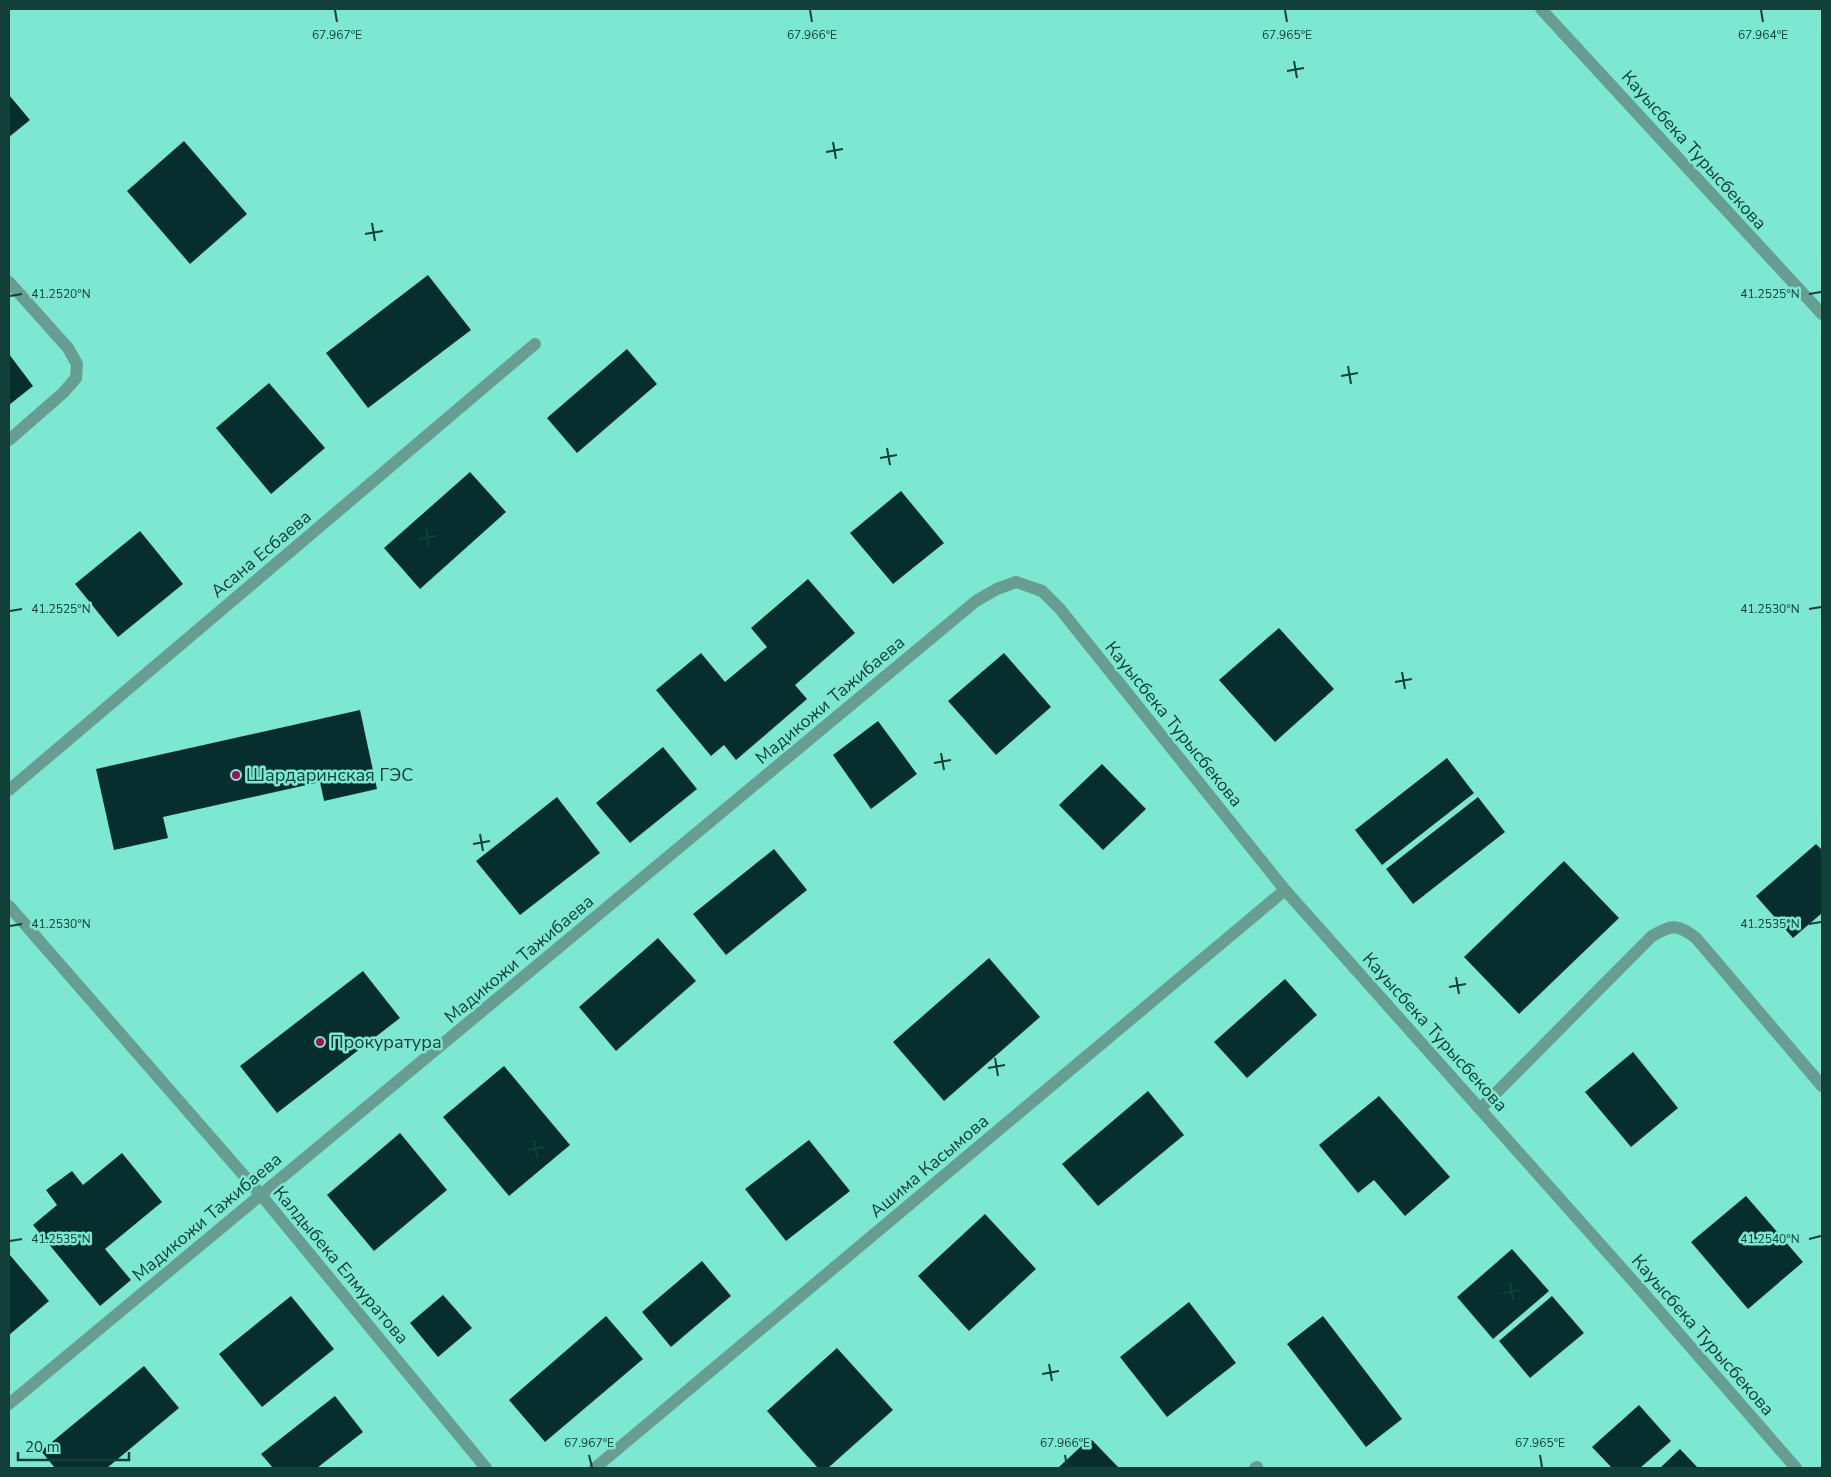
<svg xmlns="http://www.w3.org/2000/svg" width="1831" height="1477" font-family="'Nunito Sans',sans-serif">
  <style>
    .building { fill: #072e2f }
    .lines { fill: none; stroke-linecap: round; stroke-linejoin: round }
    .minor { stroke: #689e92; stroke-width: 12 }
    .ticks { fill: none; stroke: #104037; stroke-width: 2 }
    .poi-dot { fill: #a11158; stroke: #7ce8d2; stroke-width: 2 }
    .labels { text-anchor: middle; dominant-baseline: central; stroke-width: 5; stroke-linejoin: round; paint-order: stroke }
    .street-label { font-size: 18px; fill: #104037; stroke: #7ce8d2 }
    .poi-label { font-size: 18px; fill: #104037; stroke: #7ce8d2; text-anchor: start }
    .ticks-label { font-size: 12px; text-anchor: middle; fill: #104037; stroke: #7ce8d2; stroke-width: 5; stroke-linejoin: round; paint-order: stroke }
  </style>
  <rect width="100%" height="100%" fill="#7ce8d2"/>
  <g class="building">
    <path d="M9,95L30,120L9,137Z"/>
    <path d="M184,141L247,214L190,264L127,191Z"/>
    <path d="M428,275L471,330L368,408L326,353Z"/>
    <path d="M627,349L657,384L577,453L547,418Z"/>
    <path d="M9,354L33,386L9,405Z"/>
    <path d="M269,383L325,448L271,494L216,428Z"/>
    <path d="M470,472L506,512L420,589L384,548Z"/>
    <path d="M901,491L944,543L893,584L850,533Z"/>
    <path d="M140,531L183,584L118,637L75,584Z"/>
    <path d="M808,579L855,633L795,685L807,699L736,760L724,745L711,756L656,690L701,653L725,682L767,647L751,628Z"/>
    <path d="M1279,628L1334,689L1275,742L1219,680Z"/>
    <path d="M1004,653L1051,707L996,755L948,701Z"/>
    <path d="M360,710L377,789L324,801L320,782L163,817L168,838L114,850L96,769Z"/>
    <path d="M878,721L917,774L871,809L833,755Z"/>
    <path d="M663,747L697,789L630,843L596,803Z"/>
    <path d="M1447,758L1474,793L1382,865L1355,830Z"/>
    <path d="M1102,764L1146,809L1103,850L1059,805Z"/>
    <path d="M557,797L600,853L520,915L476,861Z"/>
    <path d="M1478,797L1505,832L1413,904L1386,869Z"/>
    <path d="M1816,844L1822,850V913L1793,938L1756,896Z"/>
    <path d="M774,849L807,890L726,955L693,914Z"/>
    <path d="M1564,861L1619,918L1519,1014L1464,957Z"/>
    <path d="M658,938L696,981L616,1051L579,1007Z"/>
    <path d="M989,958L1040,1017L944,1101L893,1042Z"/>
    <path d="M363,971L400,1018L277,1113L240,1066Z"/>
    <path d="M1285,979L1317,1015L1247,1078L1214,1042Z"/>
    <path d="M1633,1052L1678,1108L1631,1147L1585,1092Z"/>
    <path d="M504,1066L570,1145L509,1196L443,1117Z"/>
    <path d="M1148,1091L1184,1135L1098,1206L1062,1164Z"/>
    <path d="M1379,1096L1450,1177L1405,1216L1374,1180L1358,1193L1319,1145Z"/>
    <path d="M400,1133L447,1190L374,1251L327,1195Z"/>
    <path d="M809,1140L850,1191L786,1241L745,1189Z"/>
    <path d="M122,1153L162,1202L105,1249L131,1280L100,1306L33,1225L57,1205L46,1190L72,1171L83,1185Z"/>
    <path d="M1746,1196L1803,1262L1748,1309L1691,1242Z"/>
    <path d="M985,1214L1036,1269L969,1331L918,1276Z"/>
    <path d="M1512,1249L1549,1291L1493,1339L1457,1297Z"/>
    <path d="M9,1254L49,1301L9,1335Z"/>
    <path d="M702,1261L731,1296L671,1347L642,1312Z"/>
    <path d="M443,1295L472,1328L438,1357L410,1323Z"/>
    <path d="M291,1296L334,1349L262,1407L219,1354Z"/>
    <path d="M1552,1296L1584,1333L1530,1378L1499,1341Z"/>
    <path d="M1189,1302L1236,1363L1167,1417L1120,1357Z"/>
    <path d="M606,1316L643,1359L545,1442L509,1400Z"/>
    <path d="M1323,1316L1402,1419L1366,1447L1287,1344Z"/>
    <path d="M837,1348L893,1410L828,1468H818L767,1411Z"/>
    <path d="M144,1366L179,1408L107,1468H55L41,1451Z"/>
    <path d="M335,1396L363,1432L317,1468H273L261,1454Z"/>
    <path d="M1639,1405L1671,1441L1640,1468H1612L1592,1447Z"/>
    <path d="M1090,1438L1119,1468H1058Z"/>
    <path d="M1680,1449L1698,1468H1660Z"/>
  </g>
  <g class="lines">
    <g class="minor">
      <path d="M1541,9L1822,314"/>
      <path d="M9,282L68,348L77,364L76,378L63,393L9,440"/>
      <path d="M9,790L535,344"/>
      <path d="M9,906L261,1195L486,1468"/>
      <path d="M1480,1109L1652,936C1673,924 1677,924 1696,938L1822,1086"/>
      <path d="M9,1404L976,601L997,589L1016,582L1042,591L1060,609L1285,890L1641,1290L1796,1468"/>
      <path d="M595,1468L1285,890"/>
      <path d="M1255,1468L1257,1467"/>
    </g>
  </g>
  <path class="ticks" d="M335,10L337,22M810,10L812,22M1285,10L1287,22M1761,10L1763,22M1294,61L1297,78M1287,71L1304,68M833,142L836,159M826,152L843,149M372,223L375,241M365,234L383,231M1809,294L1821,292M10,296L22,294M1348,366L1351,384M1341,376L1358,373M887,448L890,465M880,458L897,455M426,529L429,546M419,539L436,536M1809,609L1821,607M10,611L22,609M1402,672L1405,689M1395,682L1412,679M941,753L944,770M934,763L951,760M480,834L483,851M473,844L490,841M1809,924L1821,922M10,926L22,924M1456,977L1459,994M1449,987L1466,984M995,1058L998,1076M988,1068L1005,1065M534,1140L537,1157M527,1150L544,1147M1809,1239L1821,1236M10,1241L22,1239M1510,1282L1513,1300M1503,1293L1520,1290M1049,1364L1052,1381M1042,1374L1059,1371M589,1455L592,1467M1065,1455L1067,1467M1540,1455L1542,1467"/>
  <g class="poi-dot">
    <circle cx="236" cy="775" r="5"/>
    <circle cx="320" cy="1042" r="5"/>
  </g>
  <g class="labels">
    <g class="street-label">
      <text transform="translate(1694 150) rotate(48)">Кауысбека Турысбекова</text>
      <text transform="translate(261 554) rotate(-40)">Асана Есбаева</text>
      <text transform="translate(830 700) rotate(-40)">Мадикожи Тажибаева</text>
      <text transform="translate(1174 724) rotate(51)">Кауысбека Турысбекова</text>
      <text transform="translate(519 959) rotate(-40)">Мадикожи Тажибаева</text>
      <text transform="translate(1435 1032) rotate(48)">Кауысбека Турысбекова</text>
      <text transform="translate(929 1166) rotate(-40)">Ашима Касымова</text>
      <text transform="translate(207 1217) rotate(-40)">Мадикожи Тажибаева</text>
      <text transform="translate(341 1265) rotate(50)">Калдыбека Елмуратова</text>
      <text transform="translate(1703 1335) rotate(49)">Кауысбека Турысбекова</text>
    </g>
    <g class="poi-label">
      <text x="246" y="775">Шардаринская ГЭС</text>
      <text x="330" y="1042">Прокуратура</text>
    </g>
  </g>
  <g class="ticks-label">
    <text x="337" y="39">67.967°E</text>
    <text x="812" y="39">67.966°E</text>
    <text x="1287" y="39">67.965°E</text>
    <text x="1763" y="39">67.964°E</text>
    <text x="1770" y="298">41.2525°N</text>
    <text x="61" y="298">41.2520°N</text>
    <text x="1770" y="613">41.2530°N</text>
    <text x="61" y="613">41.2525°N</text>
    <text x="1770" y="928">41.2535°N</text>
    <text x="61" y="928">41.2530°N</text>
    <text x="1770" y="1243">41.2540°N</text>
    <text x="61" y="1243">41.2535°N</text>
    <text x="589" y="1447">67.967°E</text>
    <text x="1065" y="1447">67.966°E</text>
    <text x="1540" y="1447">67.965°E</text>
  </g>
  <rect width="1831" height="1477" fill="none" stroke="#104037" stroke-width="20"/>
  <path d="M18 1452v8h111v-8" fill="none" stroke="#104037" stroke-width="2.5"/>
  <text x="25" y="1452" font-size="15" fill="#104037" stroke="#7ce8d2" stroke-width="4" paint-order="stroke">20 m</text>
</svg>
